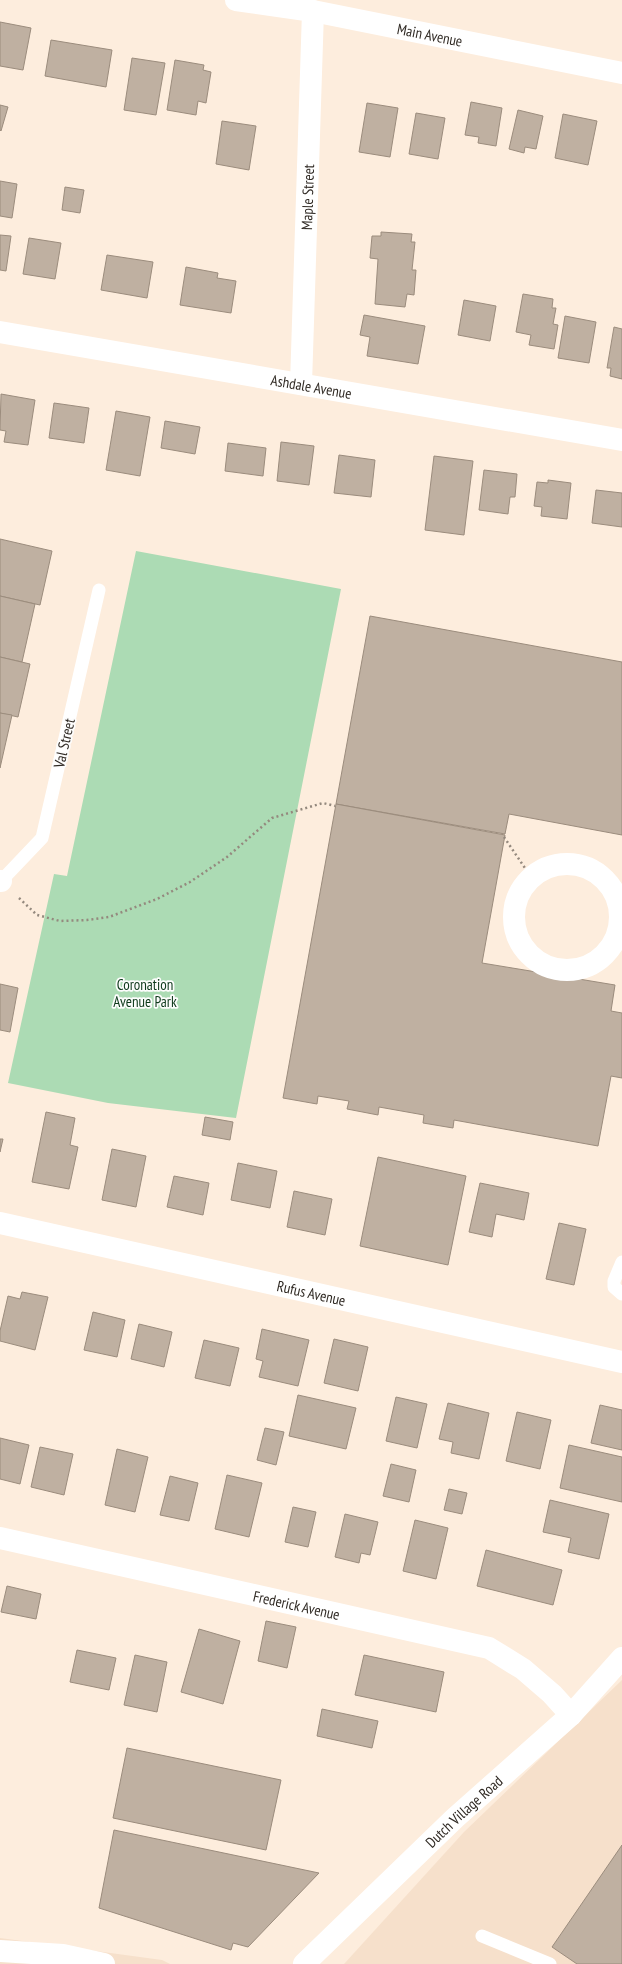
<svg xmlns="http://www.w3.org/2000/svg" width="622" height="1964" font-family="'PT Sans Narrow',sans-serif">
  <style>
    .built { fill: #f6e0cb }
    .green { fill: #acdbb4 }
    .building { fill: #bfb0a1; stroke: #9b8c7d }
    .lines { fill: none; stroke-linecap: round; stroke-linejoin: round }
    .path { stroke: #94897e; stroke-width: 2.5; stroke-dasharray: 2 3; stroke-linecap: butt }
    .lane { stroke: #fff; stroke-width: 13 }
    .street { stroke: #fff; stroke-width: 22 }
    .secondary { stroke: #fff; stroke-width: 22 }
    .labels { text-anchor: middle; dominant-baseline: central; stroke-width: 3.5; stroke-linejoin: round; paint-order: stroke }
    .street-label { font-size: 15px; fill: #302a24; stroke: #fdfdfd }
    .park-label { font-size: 15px; fill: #0f3a1c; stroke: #fdfdfd }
  </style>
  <rect width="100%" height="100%" fill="#fdeddd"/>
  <g class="built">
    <path d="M622,1680V1964H344L464,1832Z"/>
    <path d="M0,1938L162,1960L170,1964H0Z"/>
  </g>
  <path class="green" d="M136,551L341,589L236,1118L108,1103L8,1083L54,874L67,876Z"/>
  <g class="building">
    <path d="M0,22L31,28L23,70L0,66Z"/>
    <path d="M51,40L112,50L106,87L45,76Z"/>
    <path d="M132,58L165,63L156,115L124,110Z"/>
    <path d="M175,60L204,65L203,70L211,72L206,103L198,101L196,115L167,110Z"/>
    <path d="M471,102L502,108L496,146L478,143L479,137L465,135Z"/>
    <path d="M367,103L398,108L390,157L359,152Z"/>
    <path d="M0,105L8,107L1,131L0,130Z"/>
    <path d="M518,110L543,116L536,149L525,147L524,153L509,149Z"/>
    <path d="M416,113L445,118L438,159L409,154Z"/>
    <path d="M563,114L597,121L588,165L555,158Z"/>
    <path d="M222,121L256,126L249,170L216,164Z"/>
    <path d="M0,181L17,184L12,218L0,216Z"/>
    <path d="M65,187L84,190L80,213L62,210Z"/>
    <path d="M381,232L412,234L411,242H415L412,270H416L414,295L407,294L405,307L375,304L378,259L370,258L372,236H381Z"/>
    <path d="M0,235L11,236L6,271L0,270Z"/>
    <path d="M29,238L61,243L55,279L23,274Z"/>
    <path d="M107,255L153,262L147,298L101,290Z"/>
    <path d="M186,267L218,273L217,278L236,281L231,313L180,305Z"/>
    <path d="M523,294L553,299L552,308H556L553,324L558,325L554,349L529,345L531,335L516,332Z"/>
    <path d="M464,300L496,306L490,341L458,335Z"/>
    <path d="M364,315L425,326L418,364L367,356L370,337L360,335Z"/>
    <path d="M565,316L596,322L589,363L558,358Z"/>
    <path d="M614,327L622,329V379L610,376L611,368H607Z"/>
    <path d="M1,394L35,400L28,445L4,442L6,431L0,430Z"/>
    <path d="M54,403L89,408L84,443L49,438Z"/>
    <path d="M116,411L150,417L140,476L106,470Z"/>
    <path d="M165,421L200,427L195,454L161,448Z"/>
    <path d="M281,442L314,446L309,485L277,481Z"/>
    <path d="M228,443L266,448L263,476L225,471Z"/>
    <path d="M339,455L375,460L371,497L334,493Z"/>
    <path d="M434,456L473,461L464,535L425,530Z"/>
    <path d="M484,470L517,474L515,497H510L508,514L479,510Z"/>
    <path d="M548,480L571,483L567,519L541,516L542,507L534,506L537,482L548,483Z"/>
    <path d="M596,490L622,493V527L592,523Z"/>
    <path d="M0,539L52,551L40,605L0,596Z"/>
    <path d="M0,596L35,604L22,662L0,657Z"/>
    <path d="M370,616L622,662V835L509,814L505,834L336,804Z"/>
    <path d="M0,657L30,664L18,717L0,713Z"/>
    <path d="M0,713L12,715L0,768Z"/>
    <path d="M336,804L505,835L482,963L615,985L611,1011L622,1013V1078L611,1076L598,1146L454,1120L453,1128L423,1123L424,1115L379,1107L378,1115L347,1109L349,1101L318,1096L317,1104L283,1098Z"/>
    <path d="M0,984L18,988L10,1032L0,1030Z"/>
    <path d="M46,1112L75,1118L70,1145L78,1147L69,1189L32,1182Z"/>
    <path d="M205,1117L233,1122L230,1140L202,1135Z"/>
    <path d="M0,1139H3L0,1152Z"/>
    <path d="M112,1149L146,1156L136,1207L102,1200Z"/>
    <path d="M378,1157L466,1176L448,1265L360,1246Z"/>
    <path d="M238,1163L277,1171L270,1208L231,1200Z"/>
    <path d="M174,1176L209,1183L203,1215L167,1207Z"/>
    <path d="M480,1183L529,1193L524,1220L496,1214L492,1237L469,1232Z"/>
    <path d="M294,1191L332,1199L325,1235L287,1227Z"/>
    <path d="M559,1223L586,1229L574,1285L546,1279Z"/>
    <path d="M22,1292L48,1297L35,1350L0,1341V1331L8,1296L20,1299Z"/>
    <path d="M93,1312L125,1320L117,1357L84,1350Z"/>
    <path d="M139,1324L172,1332L164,1367L131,1359Z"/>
    <path d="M262,1329L309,1340L298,1386L259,1377L263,1361L256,1359Z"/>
    <path d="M334,1339L368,1347L358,1391L324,1383Z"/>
    <path d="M204,1340L239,1348L230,1386L195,1378Z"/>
    <path d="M298,1395L356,1408L346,1449L289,1436Z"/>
    <path d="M396,1397L427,1404L417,1448L386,1441Z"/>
    <path d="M448,1403L489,1413L479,1459L451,1453L453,1442L439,1439Z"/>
    <path d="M600,1405L622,1410V1450L591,1443Z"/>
    <path d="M517,1412L551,1420L540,1469L506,1461Z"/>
    <path d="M265,1428L284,1432L276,1465L257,1460Z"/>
    <path d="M0,1438L29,1445L20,1484L0,1479Z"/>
    <path d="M569,1445L622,1457V1502L560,1488Z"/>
    <path d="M40,1447L73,1454L64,1495L31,1487Z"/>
    <path d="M117,1449L148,1457L135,1512L105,1505Z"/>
    <path d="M391,1464L416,1470L409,1502L383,1496Z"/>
    <path d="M227,1475L262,1483L249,1537L215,1529Z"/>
    <path d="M170,1476L198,1483L189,1521L160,1515Z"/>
    <path d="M449,1489L467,1493L462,1514L444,1510Z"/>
    <path d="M550,1500L609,1514L599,1559L568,1552L571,1538L543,1532Z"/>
    <path d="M293,1507L316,1512L308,1547L285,1542Z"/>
    <path d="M345,1514L378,1522L370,1555L361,1553L359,1563L335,1557Z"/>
    <path d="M415,1520L448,1528L436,1579L403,1571Z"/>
    <path d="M486,1550L562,1570L553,1605L477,1586Z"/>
    <path d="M7,1586L41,1594L36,1619L1,1612Z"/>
    <path d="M266,1621L296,1627L287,1668L258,1661Z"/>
    <path d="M199,1629L240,1641L223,1704L181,1692Z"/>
    <path d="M77,1650L116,1658L109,1690L70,1682Z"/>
    <path d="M135,1655L167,1662L157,1712L124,1705Z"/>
    <path d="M364,1655L444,1672L436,1712L355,1695Z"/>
    <path d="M322,1709L378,1721L372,1748L317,1736Z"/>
    <path d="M127,1748L281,1780L266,1850L113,1818Z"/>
    <path d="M114,1830L319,1873L248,1947L233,1943L231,1950L99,1908Z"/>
    <path d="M622,1845V1964H577L552,1947Z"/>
  </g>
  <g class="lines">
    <g class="path">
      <path d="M504,837L531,877"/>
      <path d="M19,898L37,915L60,921L87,920L109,917L157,899L190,882L227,857L272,818L323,803L335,806"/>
    </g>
    <g class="lane">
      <path d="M1,881L42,838L99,590"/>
      <path d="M622,1262L614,1281V1287L622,1294"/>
      <path d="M482,1936L550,1964"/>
    </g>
    <g class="street">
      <path id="s1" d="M0,332L622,440"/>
      <path id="s2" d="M301,384L313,11"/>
      <circle cx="567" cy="917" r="53"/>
      <path d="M0,881H1"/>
      <path id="s3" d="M0,1223L622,1362"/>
      <path id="s4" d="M0,1538L489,1648L523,1669L552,1694L571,1715"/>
      <path d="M0,1951L63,1955L104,1964"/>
    </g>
    <g class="secondary">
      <path id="s5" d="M236,0L313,11L622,73"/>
      <path id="s6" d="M304,1964L455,1818L571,1715L622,1658"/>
    </g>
  </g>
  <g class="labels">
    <g class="street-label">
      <text stroke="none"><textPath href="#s5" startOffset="197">Main Avenue</textPath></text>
      <text stroke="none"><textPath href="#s2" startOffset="187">Maple Street</textPath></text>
      <text stroke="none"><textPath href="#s1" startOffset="316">Ashdale Avenue</textPath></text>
      <text transform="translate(64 743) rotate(-77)">Val Street</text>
      <text stroke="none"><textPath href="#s3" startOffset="319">Rufus Avenue</textPath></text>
      <text stroke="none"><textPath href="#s4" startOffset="304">Frederick Avenue</textPath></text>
      <text stroke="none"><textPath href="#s6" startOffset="221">Dutch Village Road</textPath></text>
    </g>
    <g class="park-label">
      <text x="145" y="984">Coronation<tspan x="145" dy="17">Avenue Park</tspan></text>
    </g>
  </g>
</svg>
